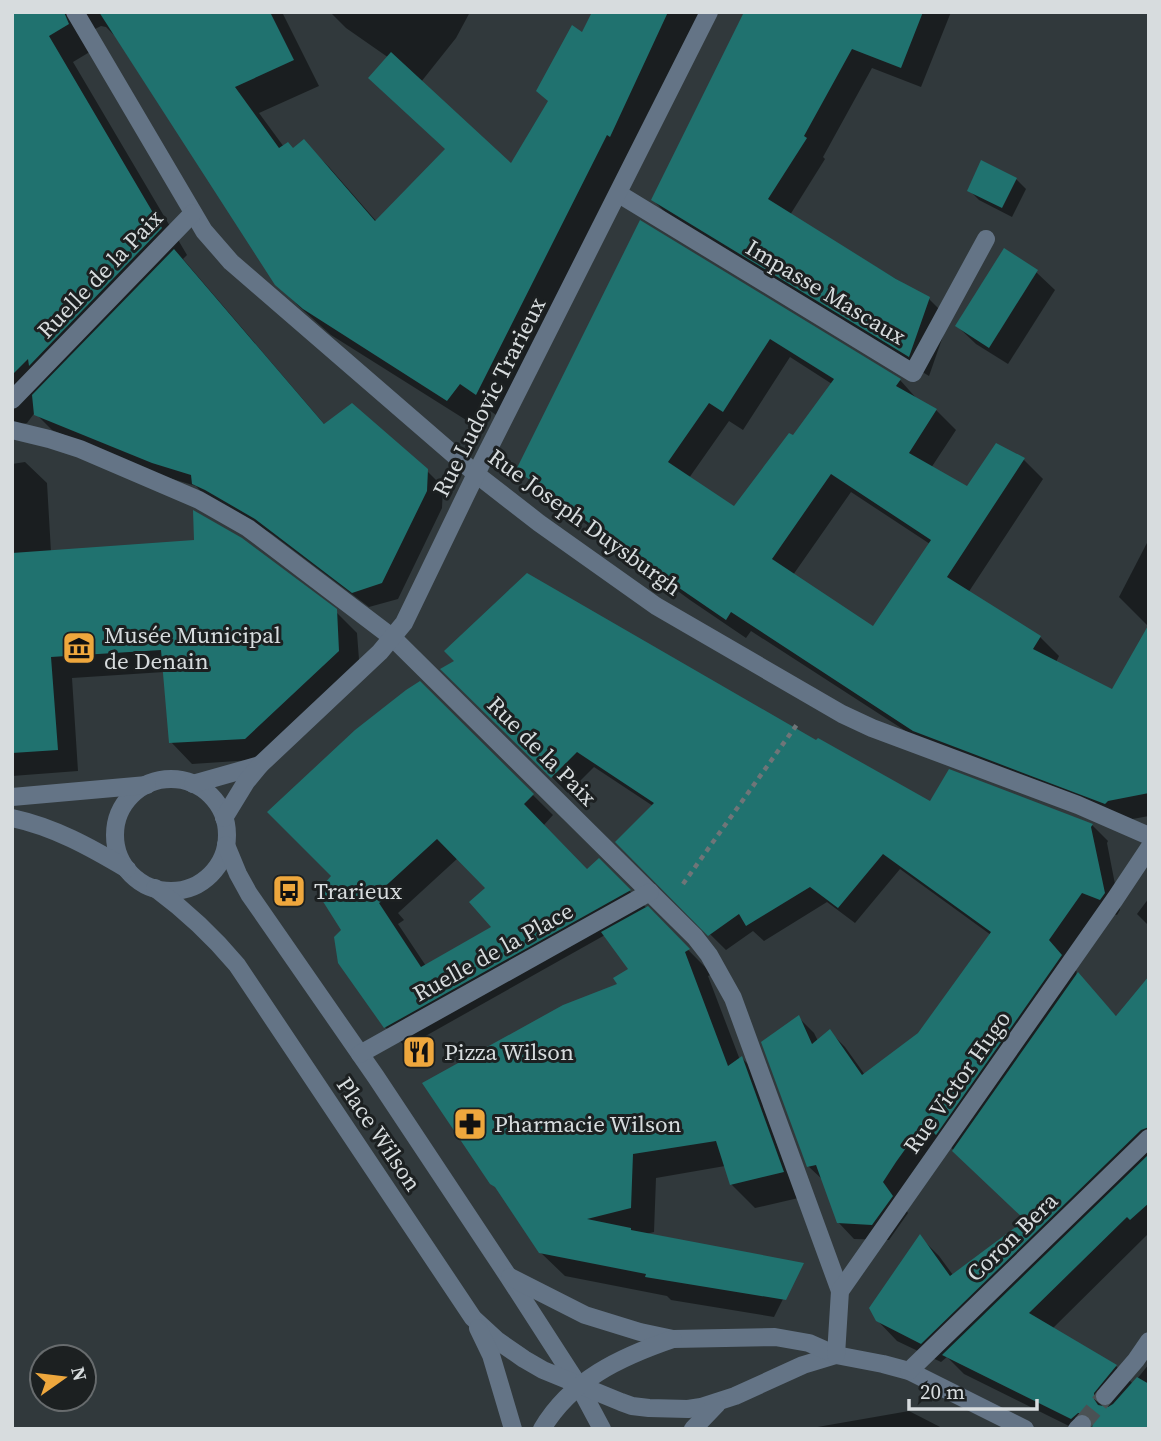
<svg xmlns="http://www.w3.org/2000/svg" width="1161" height="1441" font-family="'Source Serif 4',serif">
  <style>
    .shadow { fill: #0007; fill-rule: evenodd }
    .building { fill: #20726f; fill-rule: evenodd }
    .lines { fill: none; stroke-linecap: round; stroke-linejoin: round }
    .minor-tunnel { stroke: #4a5154; stroke-width: 18; stroke-dasharray: 18 9; stroke-linecap: butt }
    .path { stroke: #6f7578; stroke-width: 4.5; stroke-dasharray: 5 5; stroke-linecap: butt }
    .minor { stroke: #647486; stroke-width: 18 }
    .labels { text-anchor: middle; dominant-baseline: central; stroke-width: 6; stroke-linejoin: round; paint-order: stroke }
    .street-label { font-size: 23px; fill: #d7dcde; stroke: #1c2021 }
    .poi-label { font-size: 23px; fill: #d7dcde; stroke: #1c2021; text-anchor: start }
  </style>
  <rect width="100%" height="100%" fill="#31393c"/>
  <g class="shadow">
    <path d="M12,12H282L319,86L259,113L284,147L293,149L303,141L329,167L377,222L447,150L389,58L346,28L330,12H470L456,38L421,82L512,165L549,102L594,12H706L502,419L486,408L474,425L331,335L303,310L276,284L115,36L106,27L101,26L91,31L93,50L73,62L187,255L183,259L325,425L427,471L443,487L442,508L398,599L369,607L272,534L222,505L209,500L196,486L169,478L52,430L36,414V411L27,423L12,426Z"/>
    <path d="M746,12H951L921,87L872,68L823,157L825,159L790,215L929,299L949,319L929,376L673,220L653,200Z"/>
    <path d="M1016,179L1026,189L1012,217L979,200L969,190Z"/>
    <path d="M641,223L900,380L918,400L936,410L956,430L931,468L967,488L997,445L1024,460L1043,479L968,593L1040,637L1059,656L1056,662L1113,691L1149,628V816L1127,820L935,750L751,631L746,638L690,600L538,489L518,469ZM790,357L832,384L794,438L734,509L689,478L729,421L743,430ZM851,492L930,544L874,628L793,575Z"/>
    <path d="M1036,272L1055,290L1008,364L976,344L957,326Z"/>
    <path d="M25,462L47,483L51,552L335,611L357,633L360,673L267,759L192,764L171,742L164,672L72,678L78,771L12,776V464Z"/>
    <path d="M1149,539V627L1119,597Z"/>
    <path d="M443,669L817,742L930,803L950,771L1092,825L1108,841L1107,843L1120,910L1117,915L1099,908L1064,957L1077,972L1076,973L1117,1017L1149,979V1236L1147,1235L1052,1329L1116,1366L1133,1384L1149,1364V1429H1075L964,1374L947,1357L941,1362L897,1341L877,1320L920,1237L939,1256L953,1275L1027,1221L941,1138L898,1199L908,1213L889,1240L854,1239L838,1222L824,1181L808,1166L798,1017L814,1033L818,1041L829,1031L845,1047L865,1075L919,1034L991,935L900,869L855,923L827,902L764,941L753,931L726,950L617,842L653,806L594,767L568,793Z"/>
    <path d="M420,683L553,815L543,826L588,871L599,860L712,974L708,976L740,1060L742,1058L765,1082L807,1196L755,1208L731,1184L725,1166L656,1178L654,1232L646,1234L792,1281L774,1317L671,1300L667,1296L565,1276L540,1252L631,970L605,935L406,1047L385,1027L343,931L333,876ZM458,858L487,888L494,927L426,966L398,924L404,920L398,913Z"/>
    <path d="M1149,898V926L1137,914Z"/>
    <path d="M909,1411L944,1429H806Z"/>
  </g>
  <g class="building">
    <path d="M12,12H64L69,24L49,36L162,228L29,366L28,359L12,375Z"/>
    <path d="M99,12H270L294,60L235,87L279,148L288,142L293,148L304,139L375,221L445,149L368,78L391,52L511,163L548,101L536,91L572,25L582,32L592,12H668L610,137L607,135L476,395L460,384L447,401L303,309L275,285Z"/>
    <path d="M744,12H923L901,68L852,49L804,136L807,138L768,199L896,279L930,297L909,357L651,200Z"/>
    <path d="M981,160L1017,178L1002,208L967,191Z"/>
    <path d="M640,220L901,379L896,386L937,409L909,453L967,486L996,443L1025,458L947,577L1041,636L1033,649L1112,689L1149,624V793L1108,801L1105,804L913,731L731,612L726,620L669,581L516,470ZM770,339L834,379L793,435L789,433L734,506L668,462L709,403L723,412ZM831,474L931,540L873,626L772,559Z"/>
    <path d="M1004,248L1038,270L989,348L955,326Z"/>
    <path d="M174,249L324,424L352,403L428,469L427,491L382,583L352,593L255,519L205,490L192,484L191,475L152,463L34,415L32,395Z"/>
    <path d="M193,510L242,538L337,609L339,651L245,739L169,743L161,650L51,657L58,750L12,753V553L194,540Z"/>
    <path d="M527,573L816,740L818,738L930,801L949,769L1093,824L1091,827L1105,893L1100,900L1082,893L1049,940L1062,955L936,1135L924,1123L896,1162L883,1182L893,1196L872,1225L837,1223L816,1165L807,1167L761,1042L799,1015L812,1044L830,1029L862,1075L918,1033L991,932L883,854L838,908L810,887L746,926L739,914L708,936L615,842L654,803L577,752L551,778L440,669L454,661L444,651Z"/>
    <path d="M420,681L534,794L524,804L587,869L599,858L631,890L384,1028L338,963L334,937L341,930L317,892L331,876L267,812L355,730L406,690ZM437,839L485,888L469,902L491,927L421,967L379,903L385,899L379,892Z"/>
    <path d="M648,906L690,949L685,952L728,1066L742,1056L784,1172L730,1185L716,1141L633,1154L631,1208L587,1219L631,1228V1230L804,1263L786,1300L645,1277L646,1274L539,1253L495,1187L490,1184L422,1083L563,1005L617,984L613,978L628,969L601,932Z"/>
    <path d="M1078,972L1116,1016L1149,976V1127L1141,1130L921,1344L876,1321L869,1308L920,1234L950,1276L1025,1220L952,1151Z"/>
    <path d="M1149,1154V1203L1130,1220L1127,1217L1029,1313L1117,1365L1094,1393V1399L1098,1405L1108,1407L1113,1404L1137,1377L1149,1384V1429H1092L1093,1420L1086,1413H1078L1071,1419L942,1355Z"/>
  </g>
  <g class="lines">
    <path class="minor-tunnel" d="M1082,1424L1105,1396"/>
    <path class="path" d="M683,884L798,723"/>
    <g class="minor">
      <path d="M75,12L204,231L231,262L476,474L539,523L656,606L842,714L872,728L1078,805L1149,836"/>
      <path d="M619,194L913,373L986,239"/>
      <path d="M12,400L193,213"/>
      <path d="M12,430L49,439L80,449L199,500L248,528L393,638L695,937L709,955L733,998L840,1291"/>
      <circle cx="171" cy="835" r="56"/>
      <path d="M193,784L260,765"/>
      <path d="M12,797L147,785"/>
      <path d="M12,818C54,827 90,847 127,869"/>
      <path d="M224,818L246,782L260,765L380,652L404,623L476,474L709,12"/>
      <path d="M226,845L238,874L249,894L376,1077L508,1276L579,1386L602,1429"/>
      <path d="M155,888C186,911 212,935 237,965L473,1318L498,1341L524,1359L543,1370L621,1402L632,1406L649,1408L688,1409L701,1407L735,1396L803,1365L836,1355"/>
      <path d="M360,1054L650,892"/>
      <path d="M510,1277L585,1315L640,1332L673,1339L775,1337L809,1343L836,1355L883,1364L909,1371L1025,1429"/>
      <path d="M478,1328L491,1355L513,1429"/>
      <path d="M836,1355L840,1291L1115,899L1149,848"/>
      <path d="M909,1371L1149,1138"/>
      <path d="M1105,1396L1136,1360L1149,1341"/>
      <path d="M542,1429C571,1380 620,1357 673,1339"/>
      <path d="M693,1429L717,1404"/>
      <path d="M1077,1429L1082,1424"/>
    </g>
  </g>
  <defs>
    <symbol id="museum-square" viewBox="-11 -11 22 22"><rect x="-9" y="-9" width="18" height="18" rx="4" fill="#eea73d" stroke="#1c2021"/><path d="M0-6L6-3V-2H-6V-3ZM-5-1h2V3h-2ZM-1-1h2V3h-2ZM3-1h2V3H3ZM-6 4H6V6H-6Z" fill="#111"/></symbol>
    <symbol id="bus-square" viewBox="-11 -11 22 22"><rect x="-9" y="-9" width="18" height="18" rx="4" fill="#eea73d" stroke="#1c2021"/><path d="M-5-6H5V4H4V6H2V4H-2V6H-4V4H-5ZM-3.5-4V0h7V-4ZM-3.5 1.2v1.5H-2V1.2ZM2 1.2v1.5H3.5V1.2Z" fill="#111"/></symbol>
    <symbol id="restaurant-square" viewBox="-11 -11 22 22"><rect x="-9" y="-9" width="18" height="18" rx="4" fill="#eea73d" stroke="#1c2021"/><path d="M-5-6h1v4h1v-4h1v4h1v-4h1v5L-1.5 .5V6h-2V.5L-5-1ZM5-6V6H3V1.5H1.5Q1.5-4 5-6Z" fill="#111"/></symbol>
    <symbol id="pharmacy-square" viewBox="-11 -11 22 22"><rect x="-9" y="-9" width="18" height="18" rx="4" fill="#eea73d" stroke="#1c2021"/><path d="M-2-6h4v4h4v4h-4v4h-4v-4h-4v-4h4Z" fill="#111"/></symbol>
  </defs>
  <g fill-rule="evenodd">
    <use href="#museum-square" x="60" y="629" width="38" height="38"/>
    <use href="#bus-square" x="270" y="872" width="38" height="38"/>
    <use href="#restaurant-square" x="400" y="1033" width="38" height="38"/>
    <use href="#pharmacy-square" x="451" y="1105" width="38" height="38"/>
  </g>
  <g class="labels">
    <g class="street-label">
      <text transform="translate(100 274) rotate(-46)">Ruelle de la Paix</text>
      <text transform="translate(826 292) rotate(31)">Impasse Mascaux</text>
      <text transform="translate(489 397) rotate(-63)">Rue Ludovic Trarieux</text>
      <text transform="translate(585 522) rotate(36)">Rue Joseph Duysburgh</text>
      <text transform="translate(542 751) rotate(45)">Rue de la Paix</text>
      <text transform="translate(493 952) rotate(-29)">Ruelle de la Place</text>
      <text transform="translate(957 1082) rotate(-55)">Rue Victor Hugo</text>
      <text transform="translate(379 1134) rotate(56)">Place Wilson</text>
      <text transform="translate(1012 1237) rotate(-44)">Coron Bera</text>
    </g>
    <g class="poi-label">
      <text x="104" y="635">Musée Municipal<tspan x="104" dy="26">de Denain</tspan></text>
      <text x="314" y="891">Trarieux</text>
      <text x="444" y="1052">Pizza Wilson</text>
      <text x="494" y="1124">Pharmacie Wilson</text>
    </g>
  </g>
  <rect width="1161" height="1441" fill="none" stroke="#d7dcde" stroke-width="28"/>
  <g transform="translate(63 1378) rotate(76)"><circle r="33" fill="#1c2021" stroke="#676b6d" stroke-width="2"/>
  <path d="M0-5L12 26L0 18L-12 26Z" fill="#eea73d"/>
  <text y="-10" font-size="19" font-weight="bold" text-anchor="middle" fill="#d7dcde">N</text>
  </g>
  <path d="M909 1399v10h128v-10" fill="none" stroke="#d7dcde" stroke-width="3.5"/>
  <text x="920" y="1399" font-size="21" fill="#d7dcde" stroke="#1c2021" stroke-width="5" paint-order="stroke">20 m</text>
</svg>
